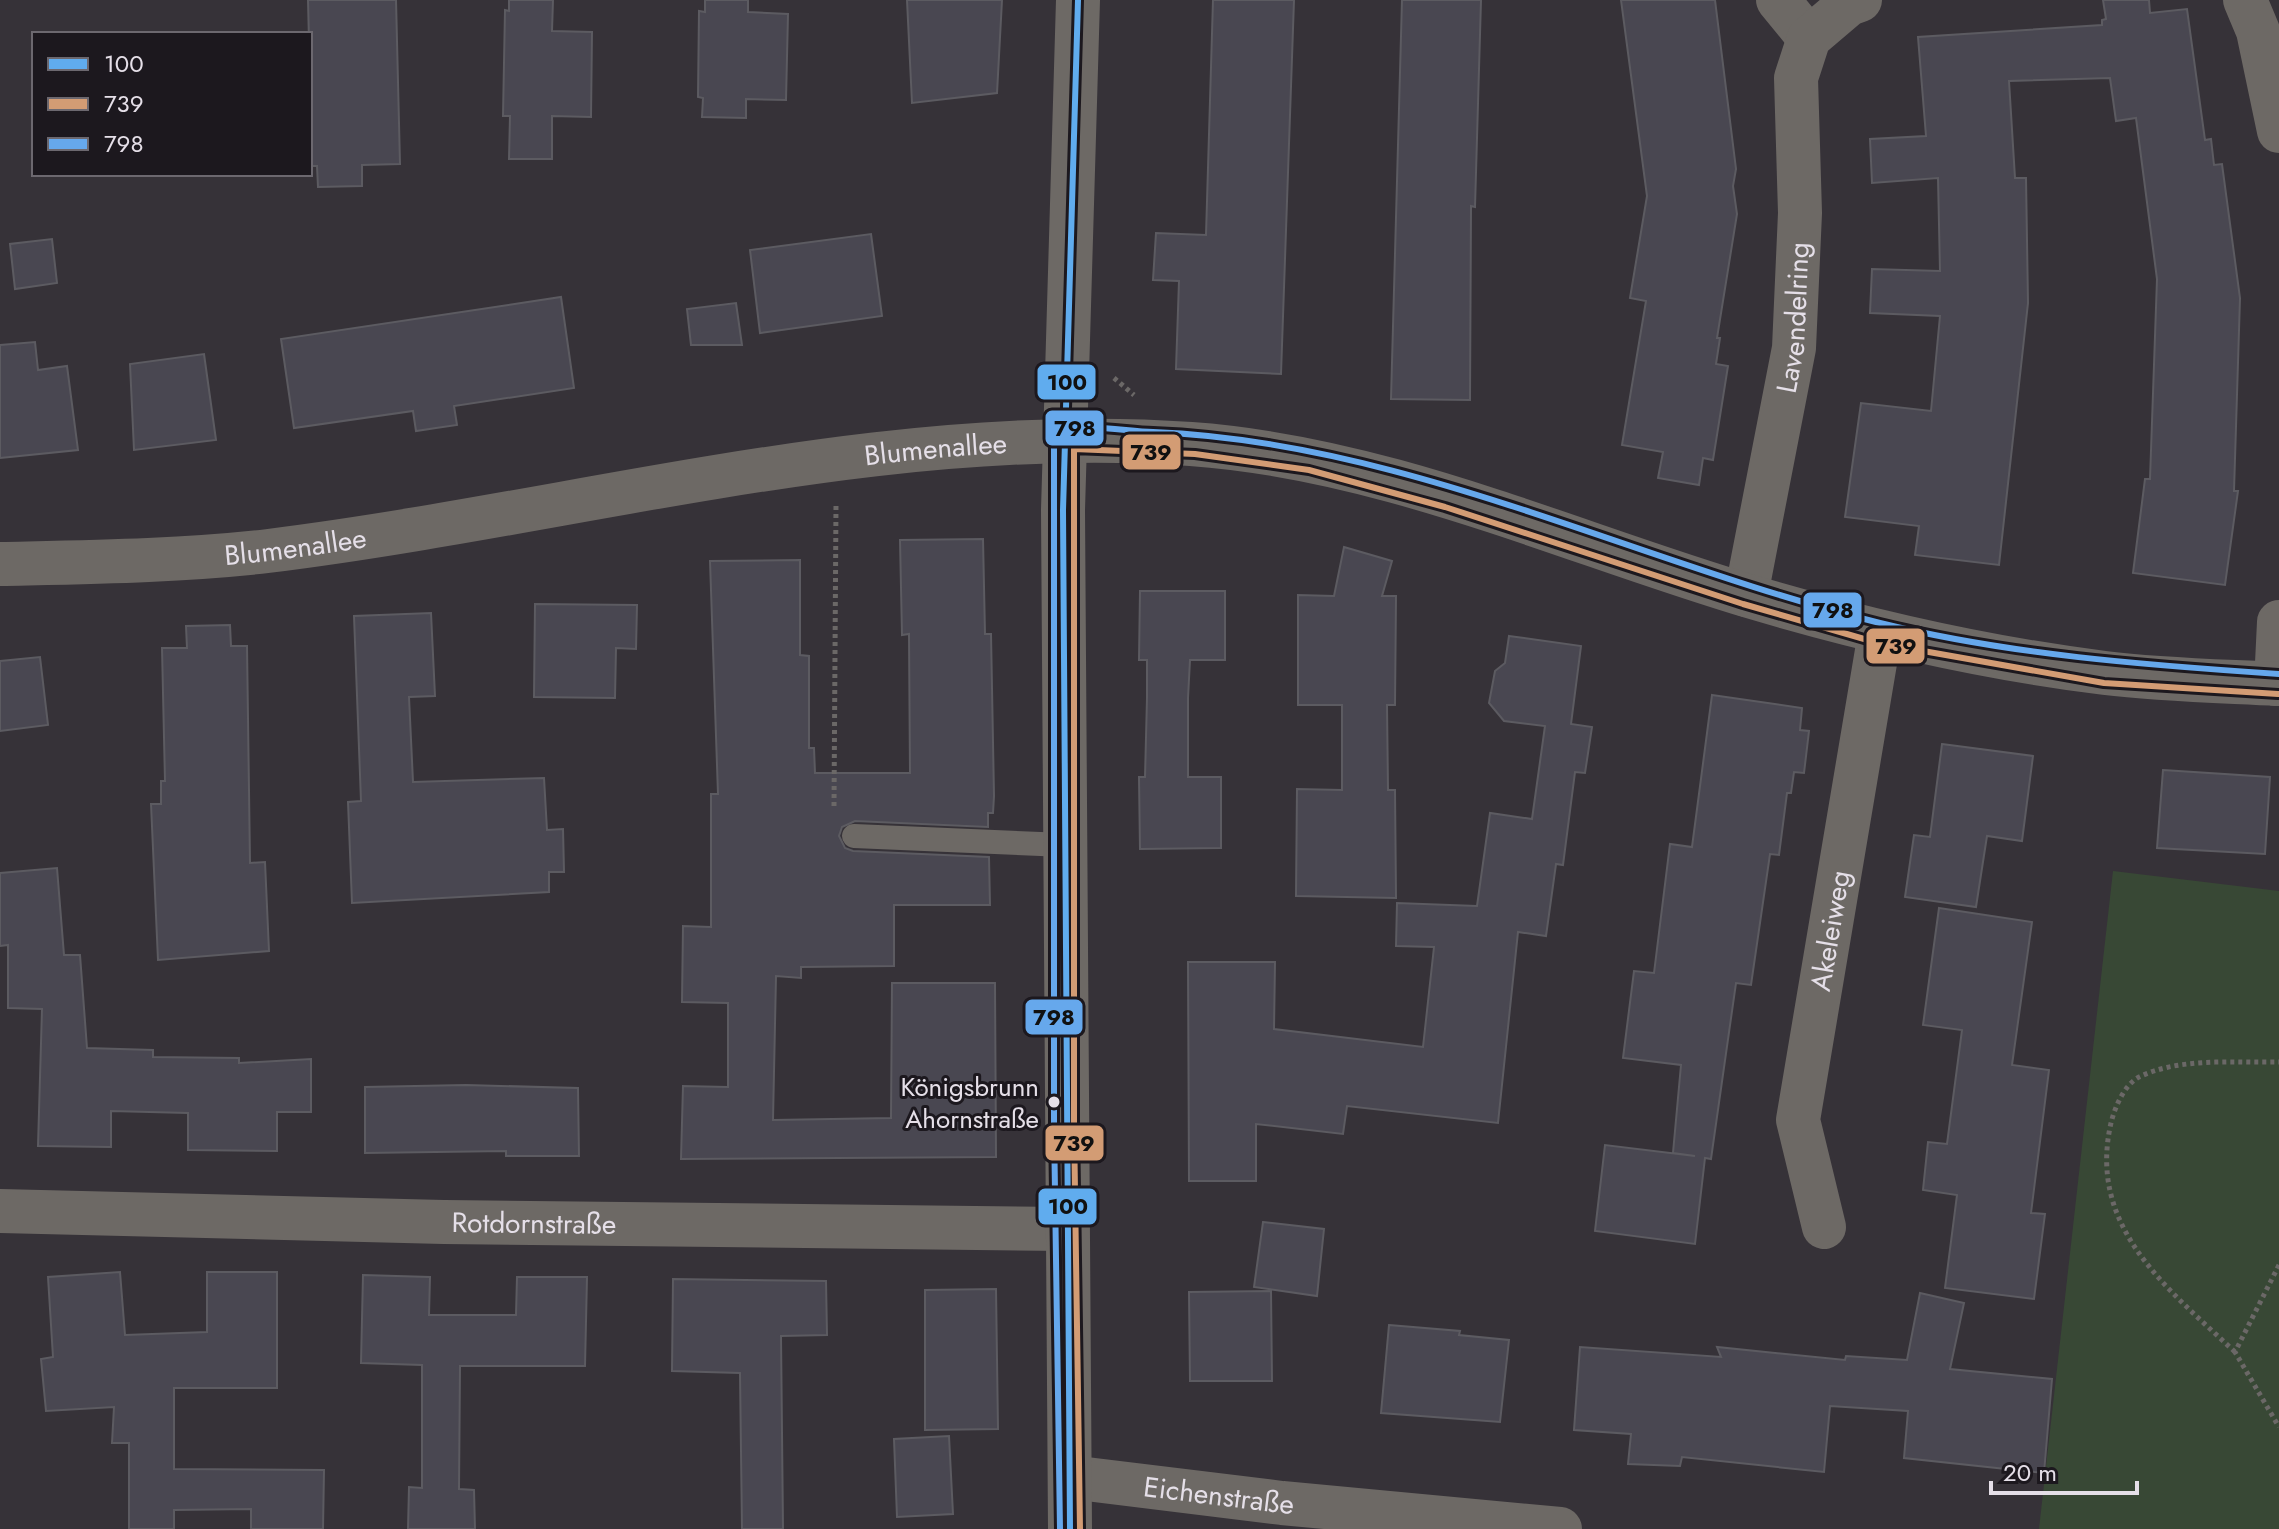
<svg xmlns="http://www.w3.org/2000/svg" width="2279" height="1529" font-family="Jost,sans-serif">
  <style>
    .green { fill: #384835 }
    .building { fill: #494751; stroke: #5c5b61; stroke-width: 2 }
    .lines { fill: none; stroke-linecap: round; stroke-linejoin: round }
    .path { stroke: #6b6867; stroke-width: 5; stroke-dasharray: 4 4; stroke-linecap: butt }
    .service { stroke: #6d6965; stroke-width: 24 }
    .minor { stroke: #6d6965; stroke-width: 44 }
    .tertiary { stroke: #6d6965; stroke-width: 44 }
    .bus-1-casing { stroke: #1c181e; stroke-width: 12 }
    .bus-2-casing { stroke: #1c181e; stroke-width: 12 }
    .bus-3-casing { stroke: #1c181e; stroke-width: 12 }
    .bus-1 { stroke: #60acee; stroke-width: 6 }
    .bus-2 { stroke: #d39c74; stroke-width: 6 }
    .bus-3 { stroke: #66a8ec; stroke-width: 6 }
    .bus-dot { fill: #e5dfe8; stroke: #1c181e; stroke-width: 3 }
    .labels { text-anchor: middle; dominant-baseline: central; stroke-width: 6; stroke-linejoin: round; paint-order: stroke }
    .bus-label { font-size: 26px; fill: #e5dfe8; stroke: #1c181e; text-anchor: end }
    .street-label { font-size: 28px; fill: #e5dfe8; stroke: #1c181e }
    .line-badge { stroke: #1c181e; stroke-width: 3 }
    .pale-badge-label { font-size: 22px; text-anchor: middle; font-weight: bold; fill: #111 }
  </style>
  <rect width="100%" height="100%" fill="#363238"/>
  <path class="green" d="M2113,871L2279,891V1529H2039Z"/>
  <g class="building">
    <path d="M308,0H396L400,164L362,165V186L318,187L317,166H312Z"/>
    <path d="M509,0H553L552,31L592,32L591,117L552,116V159H509L510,116H503L505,10L509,11Z"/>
    <path d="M705,0H748V12L788,14L786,100L746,99V118L702,117L703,98L698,97L699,11L705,12Z"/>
    <path d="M907,0H1002L997,93L912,103Z"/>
    <path d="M1213,0H1294L1281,374L1176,369L1179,281L1153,280L1156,233L1206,235Z"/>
    <path d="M1402,0H1481L1475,207L1471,206L1470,400L1391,399Z"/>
    <path d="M1621,0H1715L1736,169L1733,186L1737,214L1717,338H1720L1716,364L1728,366L1713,460L1703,458L1699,485L1658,478L1663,452L1622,445L1646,301L1630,298L1647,196Z"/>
    <path d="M2103,0H2149L2150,13L2187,9L2205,140L2211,139L2214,165L2222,164L2240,298L2234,491H2238L2225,585L2133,573L2145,479H2150L2157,279L2136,118L2116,121L2110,78L2009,81L2015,178H2026L2028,303L1999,565L1915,555L1919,526L1845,517L1861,403L1931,411L1940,316L1870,313L1872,269L1940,271L1938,178L1872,183L1870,139L1926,136L1918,37L2102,25V20L2106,19Z"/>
    <path d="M871,234L882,316L760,333L750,250Z"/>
    <path d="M52,239L57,283L15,289L10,244Z"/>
    <path d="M561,297L574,388L454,406L457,425L436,428L416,431L413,411L294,428L281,339Z"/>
    <path d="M736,303L742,345H691L687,309Z"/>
    <path d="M35,342L38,370L67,366L78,450L0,458V345Z"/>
    <path d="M204,354L216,440L134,450L130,364Z"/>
    <path d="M983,539L985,634H991L994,796L993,813H988V827L855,821L842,827L839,836L845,848L853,851L989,857L990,905H894V966L801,967V978L776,976L773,1120L891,1118L892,983H995L996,1157L681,1159L683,1086L728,1087V1003L682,1002L683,926L711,927V794H718L710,561L800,560V655L809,656V748H814L815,773H910L909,634L902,635L900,540Z"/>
    <path d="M1344,547L1392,561L1382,596H1396L1395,705H1387L1388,790H1395L1396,898L1296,896L1297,789L1342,790V705H1298V595L1334,596Z"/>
    <path d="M1140,591H1225V660H1190L1188,698V777H1221V848L1140,849L1139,777H1145L1147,698V660H1139Z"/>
    <path d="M535,604L637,605L636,649L616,648L615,698L534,697Z"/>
    <path d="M431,613L435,696L409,697L413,782L544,778L547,830L563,829L564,872H549V892L352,903L348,802L361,801L354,616Z"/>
    <path d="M230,625L231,646H247L250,863L265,862L269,951L158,960L151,804H161V781H165L162,648H187L186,626Z"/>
    <path d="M1509,636L1581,646L1571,724L1592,727L1585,773L1575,772L1563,865L1556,864L1546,936L1518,932L1498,1123L1347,1106L1343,1134L1256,1124V1181H1189L1188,962H1275L1274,1029L1423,1047L1434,947L1396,946L1397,903L1477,906L1490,813L1532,819L1545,726L1504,721L1489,703L1495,671L1505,663Z"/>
    <path d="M40,657L48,725L0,731V661Z"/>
    <path d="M1712,695L1802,708L1800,730L1809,731L1804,773L1794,772L1791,793H1787L1779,855L1770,854L1751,985L1736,983L1711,1159L1705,1158L1695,1244L1595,1231L1605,1145L1695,1156L1673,1153L1681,1065L1623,1058L1634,971L1654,973L1670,844L1692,847Z"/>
    <path d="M1942,744L2033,756L2022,841L1987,836L1976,907L1905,897L1914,835L1930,837Z"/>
    <path d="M2163,770L2270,777L2265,854L2157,848Z"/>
    <path d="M57,868L64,955H80L87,1048L153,1050V1057L239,1058V1063L311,1059V1112H277V1151L188,1150V1113L111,1111V1147L38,1146L42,1009L8,1008V945L0,946V873Z"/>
    <path d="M1939,908L2032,922L2012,1065L2049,1070L2031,1213L2045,1214L2034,1299L1945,1288L1957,1195L1923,1190L1928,1142L1947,1144L1962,1030L1923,1025Z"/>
    <path d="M466,1085L578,1088L579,1156H506V1151L365,1153V1087Z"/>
    <path d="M1263,1222L1324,1229L1317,1296L1254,1287Z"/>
    <path d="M120,1272L125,1335L207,1332V1272H277V1388H174V1469L324,1470L323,1529H251V1509L174,1510V1529H129V1443H112L114,1407L46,1411L41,1359L53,1357L48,1277Z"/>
    <path d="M363,1275L430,1277L429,1315H516L517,1277H587L585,1366H460L459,1489L474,1490L475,1529H408L409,1487L422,1488V1365L361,1363Z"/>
    <path d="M673,1279L826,1281L827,1335L781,1336L783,1529H742L740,1373L672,1371Z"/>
    <path d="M996,1289L998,1429L925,1430V1290Z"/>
    <path d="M1271,1291L1272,1381H1190L1189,1292Z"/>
    <path d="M1920,1293L1964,1303L1950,1369L2052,1379L2044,1473L1904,1458L1908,1411L1830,1406L1824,1472L1682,1457L1680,1466L1628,1464L1631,1434L1574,1430L1580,1347L1721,1357L1717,1347L1845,1360L1846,1356L1907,1360Z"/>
    <path d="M1389,1325L1460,1331L1459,1335L1509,1340L1500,1422L1381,1413Z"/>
    <path d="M949,1436L953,1514L897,1517L894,1439Z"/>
  </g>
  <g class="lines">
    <g class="path">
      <path d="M1114,378L1134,395"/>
      <path d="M834,806L836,504"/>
      <path d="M2279,1265L2235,1352L2279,1427"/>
      <path d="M2235,1352C2167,1288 2087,1227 2111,1123C2115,1107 2124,1085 2139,1077C2180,1057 2235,1063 2279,1062"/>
    </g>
    <path class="service" d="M854,836L1065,845"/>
    <g class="minor">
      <path d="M1778,0L1809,38"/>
      <path d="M2245,0L2258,31L2279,131"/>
      <path id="s1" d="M1746,595L1794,348L1800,213L1796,78L1809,38L1849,4L1860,0"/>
      <path d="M2276,684L2279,622"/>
      <path id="s2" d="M0,1211L444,1222L1067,1229"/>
      <path id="s3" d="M1824,1227L1798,1120L1880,633"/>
      <path id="s4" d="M1070,1477L1282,1503L1560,1529"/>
      <path d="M1070,1529L1063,510L1078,0"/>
    </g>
    <path class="tertiary" id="s5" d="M0,564C89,562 180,561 268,551C574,513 881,422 1191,444C1386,458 1567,542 1752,597C1867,631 1985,658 2105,673C2162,680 2221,681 2279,684"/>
    <defs>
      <path id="bus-1" d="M1070,1529L1063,510L1078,0"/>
      <path id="bus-2" d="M1080,1529L1074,1124V449L1195,454L1309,470L1445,507L1743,604L1878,643L2104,683L2278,694"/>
      <path id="bus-3" d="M1060,1529L1054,1124V439L1059,431C1086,423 1124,431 1153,432C1406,442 1637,563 1880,623C2011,655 2145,665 2279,674"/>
    </defs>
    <use href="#bus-1" class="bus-1-casing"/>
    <use href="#bus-2" class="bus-2-casing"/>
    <use href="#bus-3" class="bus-3-casing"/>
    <use href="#bus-1" class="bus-1"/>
    <use href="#bus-2" class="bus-2"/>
    <use href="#bus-3" class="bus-3"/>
  </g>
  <circle class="bus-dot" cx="1054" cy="1102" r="7"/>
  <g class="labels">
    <g class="bus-label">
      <text x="1039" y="1087">Königsbrunn<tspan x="1039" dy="32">Ahornstraße</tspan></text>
    </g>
    <g class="street-label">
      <text stroke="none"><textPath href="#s1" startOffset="282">Lavendelring</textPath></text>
      <text stroke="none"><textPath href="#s5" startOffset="944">Blumenallee</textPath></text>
      <text stroke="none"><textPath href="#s5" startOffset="296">Blumenallee</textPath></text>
      <text stroke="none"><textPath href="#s3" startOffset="302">Akeleiweg</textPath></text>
      <text stroke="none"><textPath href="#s2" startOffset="534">Rotdornstraße</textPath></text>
      <text stroke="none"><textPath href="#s4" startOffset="150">Eichenstraße</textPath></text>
    </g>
  </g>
  <g class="line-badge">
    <rect x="1036" y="363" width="61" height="38" rx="8" fill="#60acee"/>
    <rect x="1044" y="409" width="61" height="38" rx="8" fill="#66a8ec"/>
    <rect x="1121" y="433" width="61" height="38" rx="8" fill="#d39c74"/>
    <rect x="1802" y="591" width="61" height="38" rx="8" fill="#66a8ec"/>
    <rect x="1865" y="627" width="61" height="38" rx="8" fill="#d39c74"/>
    <rect x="1024" y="998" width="60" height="38" rx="8" fill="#66a8ec"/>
    <rect x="1044" y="1124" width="61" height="38" rx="8" fill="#d39c74"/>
    <rect x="1037" y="1187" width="61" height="39" rx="8" fill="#60acee"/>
  </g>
  <g class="pale-badge-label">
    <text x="1067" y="390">100</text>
    <text x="1075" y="436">798</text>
    <text x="1151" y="460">739</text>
    <text x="1833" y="618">798</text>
    <text x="1896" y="654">739</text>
    <text x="1054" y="1025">798</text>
    <text x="1074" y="1151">739</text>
    <text x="1068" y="1214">100</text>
  </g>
  <rect x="32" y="32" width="280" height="144" fill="#1c181e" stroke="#6c686f" stroke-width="2"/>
  <rect x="48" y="58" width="40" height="12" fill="#60acee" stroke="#6c686f" stroke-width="2"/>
  <text x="104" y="72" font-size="24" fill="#e5dfe8">100</text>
  <rect x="48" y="98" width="40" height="12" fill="#d39c74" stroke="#6c686f" stroke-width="2"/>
  <text x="104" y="112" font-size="24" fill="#e5dfe8">739</text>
  <rect x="48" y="138" width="40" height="12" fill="#66a8ec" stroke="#6c686f" stroke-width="2"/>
  <text x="104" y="152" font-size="24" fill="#e5dfe8">798</text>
  <path d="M1991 1481v12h146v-12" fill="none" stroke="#e5dfe8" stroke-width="4"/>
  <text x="2003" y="1481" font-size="24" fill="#e5dfe8" stroke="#1c181e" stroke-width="6" paint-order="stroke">20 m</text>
</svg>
